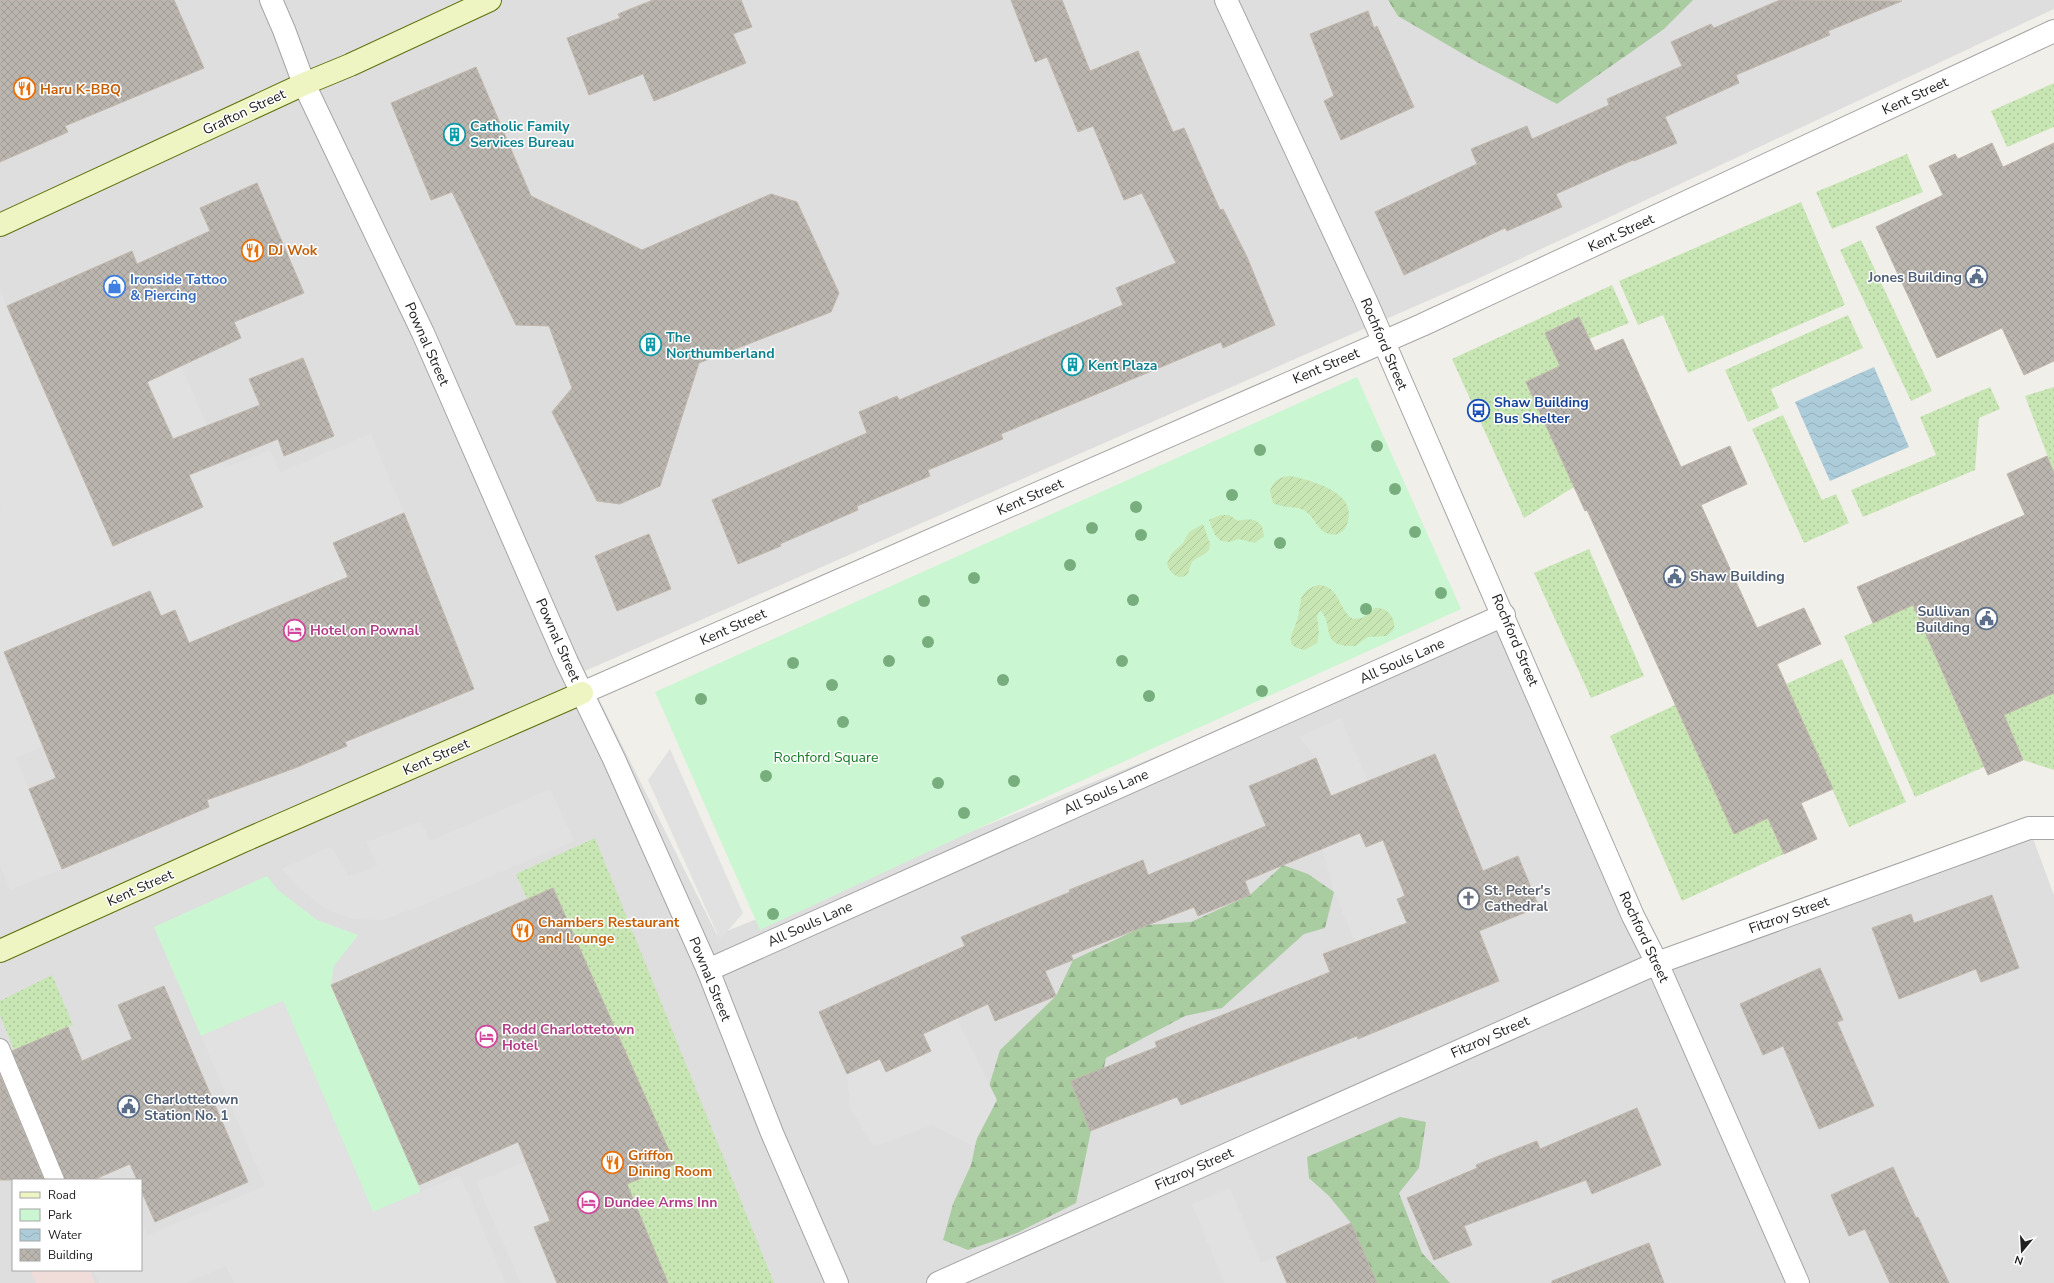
<svg xmlns="http://www.w3.org/2000/svg" width="2054" height="1283" font-family="'Nunito Sans',sans-serif">
  <style>
    .residential { fill: #dfdede; fill-rule: evenodd }
    .commercial { fill: #f0ddda }
    .grass { fill: url(#grass-dots) }
    .forest { fill: url(#forest-firs) }
    .park { fill: #cbf6d2 }
    .garden { fill: url(#garden-furrows) }
    .parking { fill: #e1e1e1 }
    .water { fill: url(#water-waves) }
    .building { fill: url(#building-cross-hatch); stroke: #c1b7ac }
    .lines { fill: none; stroke-linecap: round; stroke-linejoin: round }
    .lane-casing { stroke: #a5a5a5; stroke-width: 20 }
    .street-casing { stroke: #a5a5a5; stroke-width: 24 }
    .secondary-casing { stroke: #5f720e; stroke-width: 24 }
    .lane { stroke: #fff; stroke-width: 18 }
    .street { stroke: #fff; stroke-width: 22 }
    .secondary { stroke: #eef5c2; stroke-width: 22 }
    .tree { fill: #78ae7e }
    .labels { text-anchor: middle; dominant-baseline: central; stroke-width: 3; stroke-linejoin: round; paint-order: stroke }
    .food-label { font-size: 14px; font-weight: bold; fill: #c56008; stroke: #fff; text-anchor: start }
    .street-label { font-size: 14px; fill: #212121; stroke: #fff }
    .culture-label { font-size: 14px; font-weight: bold; fill: #0d838f; stroke: #fff; text-anchor: start }
    .service-label { font-size: 14px; font-weight: bold; fill: #4e5e75; stroke: #fff; text-anchor: end }
    .shop-label { font-size: 14px; font-weight: bold; fill: #366cbe; stroke: #fff; text-anchor: start }
    .transit-label { font-size: 14px; font-weight: bold; fill: #164399; stroke: #fff; text-anchor: start }
    .hotel-label { font-size: 14px; font-weight: bold; fill: #b23c85; stroke: #fff; text-anchor: start }
    .park-label { font-size: 14px; fill: #157926; stroke: #fff }
    .worship-label { font-size: 14px; font-weight: bold; fill: #5b616d; stroke: #fff; text-anchor: start }
  </style>
  <defs>
    <pattern id="grass-dots" width="8" height="8" patternUnits="userSpaceOnUse"><rect width="8" height="8" fill="#c8e6b4"/><path d="M2 2h.1M6 6h.1" fill="none" stroke="#acc59a" stroke-width="1.8" stroke-linecap="round"/></pattern>
    <pattern id="forest-firs" width="22" height="20" patternUnits="userSpaceOnUse"><rect width="22" height="20" fill="#aacca1"/><path d="M5 1l3.5 6h-7zM16 11l3.5 6h-7z" fill="#92af8a"/></pattern>
    <pattern id="garden-furrows" width="10" height="10" patternUnits="userSpaceOnUse"><rect width="10" height="10" fill="#c8e6b4"/><path d="M-1 1l2-2M0 10L10 0M9 11l2-2" fill="none" stroke="#acc59a"/></pattern>
    <pattern id="water-waves" width="16" height="10" patternUnits="userSpaceOnUse"><rect width="16" height="10" fill="#adccda"/><path d="M0 5q4-4 8 0t8 0" fill="none" stroke="#95afbb"/></pattern>
    <pattern id="building-cross-hatch" width="8" height="8" patternUnits="userSpaceOnUse"><rect width="8" height="8" fill="#bab5ae"/><path d="M0 0l8 8M0 8l8-8" fill="none" stroke="#a09b95"/></pattern>
  </defs>
  <rect width="100%" height="100%" fill="#f1efe9"/>
  <path class="residential" d="M0,0H2054V9L1475,280L585,671L717,935L1504,615L1657,963L2029,828L2054,895V1283H0ZM13,1180H141V1270H13Z"/>
  <path class="commercial" d="M36,1270H90L95,1283H36L31,1272Z"/>
  <g class="grass">
    <path d="M2054,83V127L2007,147L1991,111Z"/>
    <path d="M1907,154L1923,192L1832,229L1816,192Z"/>
    <path d="M1801,202L1845,305L1688,373L1663,315L1638,325L1619,281Z"/>
    <path d="M1861,240L1932,391L1911,401L1840,250Z"/>
    <path d="M1612,285L1629,323L1589,339L1579,317L1545,333L1560,366L1526,382L1574,487L1524,518L1452,359Z"/>
    <path d="M1848,315L1863,348L1771,389L1779,408L1748,422L1725,370Z"/>
    <path d="M1990,387L2000,409L1979,418L1975,470L1863,517L1851,490L1936,455L1920,417Z"/>
    <path d="M2054,387V473L2025,396Z"/>
    <path d="M1783,415L1822,500L1836,494L1849,523L1804,543L1752,429Z"/>
    <path d="M1589,549L1644,676L1591,698L1534,573Z"/>
    <path d="M1913,605L1968,731L1981,726L1987,739L1974,745L1984,767L1915,797L1844,636Z"/>
    <path d="M1842,659L1906,802L1849,827L1786,684Z"/>
    <path d="M2054,693V770L2023,760L2004,715Z"/>
    <path d="M1675,705L1734,833L1768,818L1784,854L1682,901L1610,736Z"/>
    <path d="M595,838L774,1283H668L627,1184L675,1164L553,888L527,899L516,874Z"/>
    <path d="M52,975L73,1025L14,1050L0,1015V1001Z"/>
  </g>
  <g class="forest">
    <path d="M1388,0H1693L1664,29L1557,104L1475,61L1398,16Z"/>
    <path d="M1283,865L1308,874L1334,892L1325,928L1304,934L1222,1008L1185,1016L1106,1058L1076,1203L1017,1233L968,1250L943,1240L953,1204L971,1165L987,1093L1000,1050L1056,996L1073,960L1146,925L1191,922L1250,895Z"/>
    <path d="M1400,1117L1426,1122L1419,1168L1399,1193L1422,1253L1450,1283H1377L1351,1223L1329,1196L1309,1178L1307,1157Z"/>
  </g>
  <g class="park">
    <path d="M1357,377L1461,609L1072,785L760,930L655,692Z"/>
    <path d="M267,876L278,890L317,920L358,935L334,966L331,985L419,1185L420,1192L373,1212L283,1001L201,1036L154,927Z"/>
  </g>
  <g class="garden">
    <path d="M1291,476C1308,480 1332,486 1344,500C1354,512 1348,539 1329,534C1317,531 1315,517 1305,511C1295,505 1283,509 1273,503L1270,491C1273,481 1280,476 1291,476Z"/>
    <path d="M1220,515H1229L1238,521C1247,518 1255,518 1262,526L1264,536L1255,543L1239,539L1229,542L1221,541L1215,535L1209,520Z"/>
    <path d="M1203,524L1210,544L1209,550C1205,555 1198,557 1193,561C1189,565 1191,571 1186,575C1178,581 1169,572 1167,564L1171,554L1183,543L1189,532Z"/>
    <path d="M1318,585C1341,586 1337,609 1353,619L1362,618L1375,608C1387,607 1396,617 1394,629L1387,636L1368,637L1355,646C1318,648 1335,623 1320,611L1317,616L1319,633L1317,643L1305,650C1280,646 1295,631 1298,617C1302,599 1298,592 1318,585Z"/>
  </g>
  <g class="parking">
    <path d="M0,291L111,541L203,507L132,348L167,332L225,468L270,450L280,472L371,434L404,513L333,543L348,577L189,643L175,610L161,616L150,591L4,652L43,746L16,758L62,869L10,890L0,865V508H1L0,504Z"/>
    <path d="M1341,718L1376,800L1351,810L1366,847L1383,840L1405,896L1397,900L1407,923L1355,941L1334,892L1322,849L1349,838L1316,758L1299,737Z"/>
    <path d="M670,749L743,913L720,940L648,780Z"/>
    <path d="M550,789L574,841L423,905L383,920L351,919L324,908L299,888L282,869L331,846L349,876L377,866L366,842L421,821L430,841Z"/>
    <path d="M283,1001L373,1212L460,1175L506,1283H234L226,1266L185,1283H99L93,1270H141V1219L148,1235L265,1186L201,1036Z"/>
    <path d="M957,1019L997,1100L973,1146L932,1125L873,1147L850,1107L847,1074L880,1059L886,1072L931,1051L923,1034Z"/>
    <path d="M525,1162L550,1221L557,1283H521L476,1182Z"/>
    <path d="M1230,1188L1261,1263L1276,1257L1287,1283H1224L1192,1204Z"/>
  </g>
  <path class="water" d="M1874,367L1909,447L1830,481L1795,402Z"/>
  <g class="building">
    <path d="M0,0H174L204,68L65,126L68,132L0,162Z"/>
    <path d="M653,0H741L752,27L733,34L746,63L654,101L643,74L589,95L567,38L620,18L618,14Z"/>
    <path d="M1011,0H1062L1090,71L1138,51L1173,132L1184,128L1220,210L1223,209L1247,257L1275,325L1223,348L1221,342L1001,434L1003,439L928,470L930,476L857,506L858,510L780,544L781,546L738,564L712,500L867,433L859,412L897,396L899,400L1123,305L1116,288L1176,263L1142,193L1124,200L1093,126L1078,132L1047,57L1035,62Z"/>
    <path d="M1780,0L1902,1L1828,31L1830,35L1736,75L1739,83L1665,117L1677,143L1634,161L1633,160L1556,194L1562,207L1507,231L1505,228L1404,275L1375,212L1477,164L1471,149L1527,126L1532,139L1609,105L1607,99L1682,66L1671,42L1711,24L1714,28Z"/>
    <path d="M1368,11L1374,28L1377,26L1414,107L1341,140L1324,101L1334,96L1310,34Z"/>
    <path d="M476,67L531,196L642,250L771,194L797,202L839,293L831,312L699,363L660,486L620,504L597,501L552,412L572,388L549,326L516,325L452,192L431,200L391,103Z"/>
    <path d="M1992,143L2003,167L2054,143V361L2024,375L2002,328L1937,358L1876,227L1943,195L1929,166L1955,154L1958,159Z"/>
    <path d="M257,183L304,293L234,322L241,338L147,382L173,439L260,405L249,379L303,358L334,436L284,456L278,439L189,475L203,507L113,546L7,306L132,251L137,264L210,231L200,208Z"/>
    <path d="M1579,317L1595,351L1623,339L1681,467L1730,446L1747,484L1701,505L1757,628L1804,608L1821,644L1777,664L1833,789L1801,803L1817,839L1784,854L1768,818L1734,834L1587,510L1585,511L1526,382L1560,366L1545,333Z"/>
    <path d="M2047,456L2054,473V693L2004,715L2023,760L1988,775L1913,605L1873,623L1857,587L2025,515L2007,474Z"/>
    <path d="M404,513L474,689L345,742L347,746L295,768L207,800L209,807L62,869L29,789L56,778L4,652L150,591L161,616L175,610L189,643L348,577L333,543Z"/>
    <path d="M649,534L671,589L617,611L595,556Z"/>
    <path d="M1435,754L1483,871L1518,856L1539,907L1479,931L1499,981L1358,1039L1357,1036L1181,1105L1177,1097L1090,1131L1071,1081L1157,1047L1155,1042L1330,972L1323,954L1407,923L1397,899L1405,896L1383,840L1366,847L1360,833L1245,881L1250,895L1198,916L1194,907L1071,955L1073,960L1045,971L1056,996L995,1021L988,1004L923,1034L931,1051L886,1072L880,1059L847,1074L819,1012L965,946L961,937L1070,892L1069,890L1143,860L1148,875L1266,826L1249,786L1283,772L1316,758L1331,796Z"/>
    <path d="M553,888L675,1164L627,1184L668,1283H557L534,1227L550,1221L518,1142L419,1185L331,985Z"/>
    <path d="M1992,895L2019,968L1981,982L1976,969L1899,999L1872,928L1911,914L1914,923Z"/>
    <path d="M1820,968L1843,1020L1837,1022L1874,1106L1819,1129L1783,1046L1763,1055L1740,1004Z"/>
    <path d="M164,986L248,1182L155,1222L141,1190V1180H137L130,1164L93,1180H65L12,1051L68,1027L82,1061L132,1039L118,1005Z"/>
    <path d="M0,1075L44,1180H0Z"/>
    <path d="M1637,1108L1661,1165L1592,1194L1586,1180L1464,1226L1472,1245L1434,1260L1407,1198L1477,1168L1476,1165L1501,1155L1537,1141L1540,1149Z"/>
    <path d="M1893,1167L1916,1218L1918,1217L1949,1283H1890L1865,1229L1849,1236L1831,1195Z"/>
    <path d="M1351,1223L1377,1283H1287L1276,1257Z"/>
    <path d="M1649,1243L1664,1283H1552V1281Z"/>
  </g>
  <g class="lines">
    <defs>
      <path id="lane" d="M0,1048L55,1180"/>
      <g id="street">
        <path d="M271,0L284,30L304,84L423,333L567,662L614,759L708,970L772,1133L837,1283"/>
        <path d="M1226,0L1366,301L1633,916L1657,963L1798,1283"/>
        <path d="M582,693L1422,325L2054,31"/>
        <path d="M708,970L1504,615"/>
        <path d="M938,1283L1657,963L2029,828H2054"/>
      </g>
      <g id="secondary">
        <path d="M0,225L304,84L350,65L490,0"/>
        <path d="M0,951L241,842L582,693"/>
      </g>
    </defs>
    <use href="#lane" class="lane-casing"/>
    <use href="#street" class="street-casing"/>
    <use href="#secondary" class="secondary-casing"/>
    <use href="#lane" class="lane"/>
    <use href="#street" class="street"/>
    <use href="#secondary" class="secondary"/>
  </g>
  <g class="tree">
    <circle cx="1377" cy="446" r="6"/>
    <circle cx="1260" cy="450" r="6"/>
    <circle cx="1395" cy="489" r="6"/>
    <circle cx="1232" cy="495" r="6"/>
    <circle cx="1136" cy="507" r="6"/>
    <circle cx="1092" cy="528" r="6"/>
    <circle cx="1415" cy="532" r="6"/>
    <circle cx="1141" cy="535" r="6"/>
    <circle cx="1280" cy="543" r="6"/>
    <circle cx="1070" cy="565" r="6"/>
    <circle cx="974" cy="578" r="6"/>
    <circle cx="1441" cy="593" r="6"/>
    <circle cx="1133" cy="600" r="6"/>
    <circle cx="924" cy="601" r="6"/>
    <circle cx="1366" cy="609" r="6"/>
    <circle cx="928" cy="642" r="6"/>
    <circle cx="889" cy="661" r="6"/>
    <circle cx="1122" cy="661" r="6"/>
    <circle cx="793" cy="663" r="6"/>
    <circle cx="1003" cy="680" r="6"/>
    <circle cx="832" cy="685" r="6"/>
    <circle cx="1262" cy="691" r="6"/>
    <circle cx="1149" cy="696" r="6"/>
    <circle cx="701" cy="699" r="6"/>
    <circle cx="843" cy="722" r="6"/>
    <circle cx="766" cy="776" r="6"/>
    <circle cx="1014" cy="781" r="6"/>
    <circle cx="938" cy="783" r="6"/>
    <circle cx="964" cy="813" r="6"/>
    <circle cx="773" cy="914" r="6"/>
  </g>
  <defs>
    <symbol id="restaurant-ring" viewBox="-11 -11 22 22"><circle r="9.5" fill="#fff" stroke="#e8710a" stroke-width="1.5"/><path d="M-5-6h1v4h1v-4h1v4h1v-4h1v5L-1.5 .5V6h-2V.5L-5-1ZM5-6V6H3V1.5H1.5Q1.5-4 5-6Z" fill="#e8710a"/></symbol>
    <symbol id="building-ring" viewBox="-11 -11 22 22"><circle r="9.5" fill="#fff" stroke="#0f9aa8" stroke-width="1.5"/><path d="M-4-6H4V6H1V3H-1V6H-4ZM-2.5-4.3h1.7v1.8h-1.7ZM.8-4.3h1.7v1.8H.8ZM-2.5-1h1.7V.8h-1.7ZM.8-1h1.7V.8H.8Z" fill="#0f9aa8"/></symbol>
    <symbol id="civic-ring" viewBox="-11 -11 22 22"><circle r="9.5" fill="#fff" stroke="#5c6f8a" stroke-width="1.5"/><path d="M-.6-6.5H3V-4.5H.6V-3L4-1V1h2V6H-6V1h2V-1L-.6-3ZM-1.2 2.5V6h2.4V2.5Z" fill="#5c6f8a"/></symbol>
    <symbol id="shop-ring" viewBox="-11 -11 22 22"><circle r="9.5" fill="#fff" stroke="#3f7fe0" stroke-width="1.5"/><path d="M-5-2.5h2.3a2.7 3.5 0 0 1 5.4 0H5L5.5 6h-11ZM-1.5-2.5h3a1.5 2.3 0 0 0-3 0Z" fill="#3f7fe0"/></symbol>
    <symbol id="bus-ring" viewBox="-11 -11 22 22"><circle r="9.5" fill="#fff" stroke="#1a4fb4" stroke-width="1.5"/><path d="M-5-6H5V4H4V6H2V4H-2V6H-4V4H-5ZM-3.5-4V0h7V-4ZM-3.5 1.2v1.5H-2V1.2ZM2 1.2v1.5H3.5V1.2Z" fill="#1a4fb4"/></symbol>
    <symbol id="hotel-ring" viewBox="-11 -11 22 22"><circle r="9.5" fill="#fff" stroke="#d1479c" stroke-width="1.5"/><path d="M-6-4.5h1.5V1H6V5H4.5V3h-9V5H-6ZM-4 0a1.8 1.8 0 1 1 3.6 0ZM.5 0V-2.5h3Q6-2.5 6 0Z" fill="#d1479c"/></symbol>
    <symbol id="church-ring" viewBox="-11 -11 22 22"><circle r="9.5" fill="#fff" stroke="#6b7280" stroke-width="1.5"/><path d="M-1.2-6h2.4v3.5h3.3v2.4h-3.3V6h-2.4V-.1h-3.3v-2.4h3.3Z" fill="#6b7280"/></symbol>
  </defs>
  <g fill-rule="evenodd">
    <use href="#restaurant-ring" x="12" y="76" width="25" height="25"/>
    <use href="#building-ring" x="442" y="122" width="25" height="25"/>
    <use href="#restaurant-ring" x="240" y="238" width="25" height="25"/>
    <use href="#civic-ring" x="1964" y="264" width="25" height="25"/>
    <use href="#shop-ring" x="102" y="274" width="25" height="25"/>
    <use href="#building-ring" x="638" y="332" width="25" height="25"/>
    <use href="#building-ring" x="1060" y="352" width="25" height="25"/>
    <use href="#bus-ring" x="1466" y="398" width="25" height="25"/>
    <use href="#civic-ring" x="1662" y="564" width="25" height="25"/>
    <use href="#civic-ring" x="1974" y="606" width="25" height="25"/>
    <use href="#hotel-ring" x="282" y="618" width="25" height="25"/>
    <use href="#church-ring" x="1456" y="886" width="25" height="25"/>
    <use href="#restaurant-ring" x="510" y="918" width="25" height="25"/>
    <use href="#hotel-ring" x="474" y="1024" width="25" height="25"/>
    <use href="#civic-ring" x="116" y="1094" width="25" height="25"/>
    <use href="#restaurant-ring" x="600" y="1150" width="25" height="25"/>
    <use href="#hotel-ring" x="576" y="1190" width="25" height="25"/>
  </g>
  <g class="labels">
    <g class="food-label">
      <text x="40" y="89">Haru K-BBQ</text>
      <text x="268" y="250">DJ Wok</text>
      <text x="538" y="922">Chambers Restaurant<tspan x="538" dy="16">and Lounge</tspan></text>
      <text x="628" y="1155">Griffon<tspan x="628" dy="16">Dining Room</tspan></text>
    </g>
    <g class="street-label">
      <text transform="translate(1915 96) rotate(-25)">Kent Street</text>
      <text transform="translate(244 112) rotate(-25)">Grafton Street</text>
      <text transform="translate(1621 233) rotate(-25)">Kent Street</text>
      <text transform="translate(427 344) rotate(66)">Pownal Street</text>
      <text transform="translate(1384 344) rotate(67)">Rochford Street</text>
      <text transform="translate(1326 366) rotate(-23)">Kent Street</text>
      <text transform="translate(1030 497) rotate(-24)">Kent Street</text>
      <text transform="translate(733 627) rotate(-24)">Kent Street</text>
      <text transform="translate(558 640) rotate(66)">Pownal Street</text>
      <text transform="translate(1515 640) rotate(67)">Rochford Street</text>
      <text transform="translate(1402 661) rotate(-24)">All Souls Lane</text>
      <text transform="translate(436 757) rotate(-24)">Kent Street</text>
      <text transform="translate(1106 792) rotate(-24)">All Souls Lane</text>
      <text transform="translate(140 888) rotate(-24)">Kent Street</text>
      <text transform="translate(1789 915) rotate(-20)">Fitzroy Street</text>
      <text transform="translate(810 924) rotate(-24)">All Souls Lane</text>
      <text transform="translate(1644 937) rotate(65)">Rochford Street</text>
      <text transform="translate(710 979) rotate(68)">Pownal Street</text>
      <text transform="translate(1490 1037) rotate(-24)">Fitzroy Street</text>
      <text transform="translate(1194 1169) rotate(-24)">Fitzroy Street</text>
    </g>
    <g class="culture-label">
      <text x="470" y="126">Catholic Family<tspan x="470" dy="16">Services Bureau</tspan></text>
      <text x="666" y="337">The<tspan x="666" dy="16">Northumberland</tspan></text>
      <text x="1088" y="365">Kent Plaza</text>
    </g>
    <g class="service-label">
      <text x="1962" y="277">Jones Building</text>
      <text x="1690" y="576" text-anchor="start">Shaw Building</text>
      <text x="1970" y="611">Sullivan<tspan x="1970" dy="16">Building</tspan></text>
      <text x="144" y="1099" text-anchor="start">Charlottetown<tspan x="144" dy="16">Station No. 1</tspan></text>
    </g>
    <g class="shop-label">
      <text x="130" y="279">Ironside Tattoo<tspan x="130" dy="16">&amp; Piercing</tspan></text>
    </g>
    <g class="transit-label">
      <text x="1494" y="402">Shaw Building<tspan x="1494" dy="16">Bus Shelter</tspan></text>
    </g>
    <g class="hotel-label">
      <text x="310" y="630">Hotel on Pownal</text>
      <text x="502" y="1029">Rodd Charlottetown<tspan x="502" dy="16">Hotel</tspan></text>
      <text x="604" y="1202">Dundee Arms Inn</text>
    </g>
    <g class="park-label">
      <text x="826" y="757">Rochford Square</text>
    </g>
    <g class="worship-label">
      <text x="1484" y="890">St. Peter's<tspan x="1484" dy="16">Cathedral</tspan></text>
    </g>
  </g>
  <rect x="12" y="1179" width="130" height="92" fill="#ffffff" stroke="#a6a6a6"/>
  <rect x="20" y="1192" width="20" height="6" fill="#eef5c2" stroke="#a6a6a6"/>
  <text x="48" y="1199" font-size="12" fill="#212121">Road</text>
  <rect x="20" y="1209" width="20" height="12" fill="#cbf6d2" stroke="#a6a6a6"/>
  <text x="48" y="1219" font-size="12" fill="#212121">Park</text>
  <rect x="20" y="1229" width="20" height="12" fill="url(#water-waves)" stroke="#a6a6a6"/>
  <text x="48" y="1239" font-size="12" fill="#212121">Water</text>
  <rect x="20" y="1249" width="20" height="12" fill="url(#building-cross-hatch)" stroke="#a6a6a6"/>
  <text x="48" y="1259" font-size="12" fill="#212121">Building</text>
  <g transform="translate(2022 1251) rotate(198)" stroke="#ffffff" stroke-width="3" paint-order="stroke">
  <path d="M0-3L7 15L0 10L-7 15Z" fill="#212121"/>
  <text y="-6" font-size="11" font-weight="bold" text-anchor="middle" fill="#212121">N</text>
  </g>
</svg>
